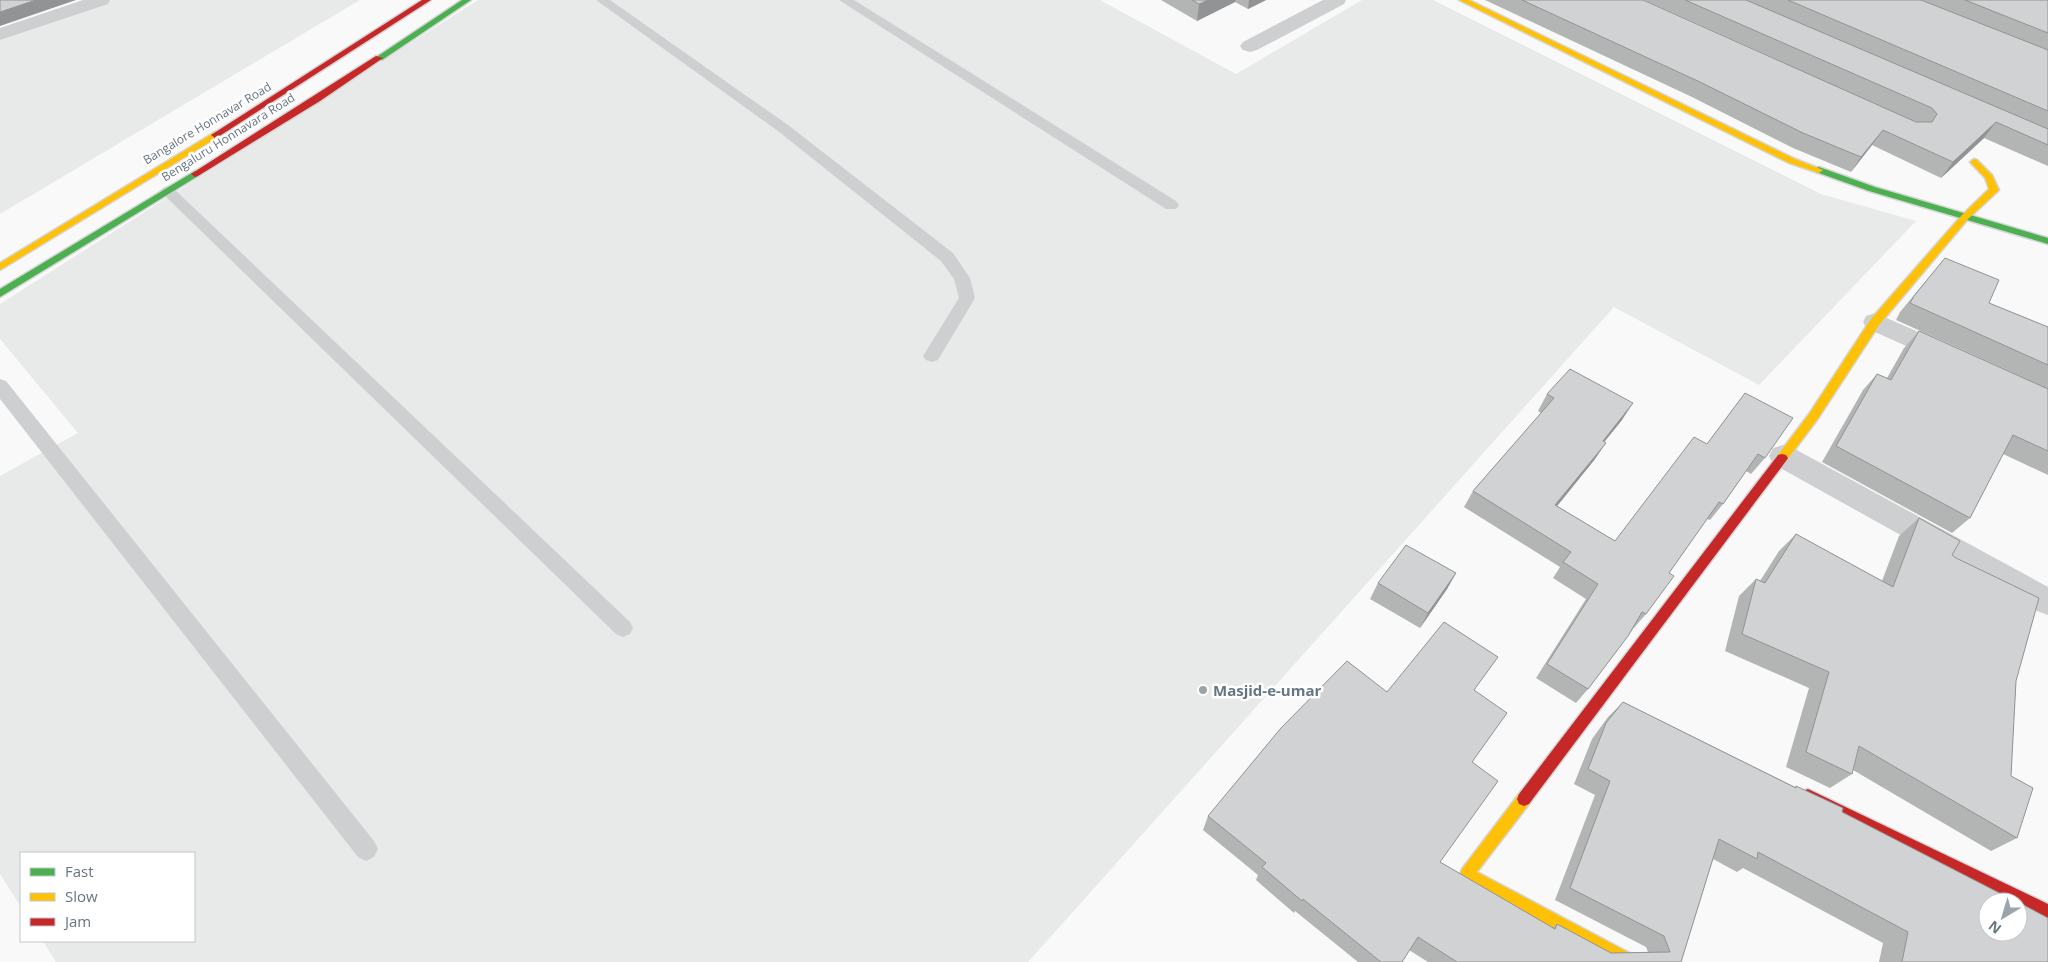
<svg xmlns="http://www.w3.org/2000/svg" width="2048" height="962" font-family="'Open Sans',sans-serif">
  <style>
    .built { fill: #e8e9e9 }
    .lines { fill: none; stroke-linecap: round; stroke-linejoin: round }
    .fast-casing { stroke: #d5d6d7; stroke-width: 3 }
    .slow-casing { stroke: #d5d6d7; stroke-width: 3 }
    .jam-casing { stroke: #d5d6d7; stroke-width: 3 }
    .lane { fill: #cecfd0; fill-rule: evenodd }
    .street { fill: #cecfd0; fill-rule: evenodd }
    .fast { fill: #4caf50; fill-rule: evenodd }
    .slow { fill: #ffc107; fill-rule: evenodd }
    .jam { fill: #c62828; fill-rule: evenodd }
    .wall { fill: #b3b5b5 }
    .shaded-wall { fill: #929394 }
    .building { fill: #d0d2d3; stroke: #929394 }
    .poi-dot { fill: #99a4ac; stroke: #fff; stroke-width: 2 }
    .labels { text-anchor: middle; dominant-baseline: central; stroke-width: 5; stroke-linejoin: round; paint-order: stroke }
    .far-street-label { font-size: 12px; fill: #657683; stroke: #fff }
    .poi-label { font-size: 15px; font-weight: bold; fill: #657683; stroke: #fff; text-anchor: start }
  </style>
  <rect width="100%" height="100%" fill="#f9f9f9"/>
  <g class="built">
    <path d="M104,0H360L0,214V36Z"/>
    <path d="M478,0H1100L1236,74L1362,0H1433L1821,194L1916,221L1759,385L1614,307L1028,962H56L43,941H194V853H21V907L0,874V476L78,433L0,339V304Z"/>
  </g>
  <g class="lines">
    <defs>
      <g id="fast">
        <path d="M462,0H471L382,60L375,58Z"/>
        <path d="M1819,167L1875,187L2048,238V244L1869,191L1816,172V168Z"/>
        <path d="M195,171L198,172V176L0,297V289Z"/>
      </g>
      <g id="slow">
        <path d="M1459,0H1469L1795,159L1823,170L1819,173L1789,163Z"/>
        <path d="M215,132L218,133V137L0,270V263Z"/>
        <path d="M1974,159L1977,160L1992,175L1999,190L1997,192L1968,219L1879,325L1817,420L1786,461H1778L1776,458L1778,455L1809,414L1871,319L1962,215L1989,189L1985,178L1970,162Z"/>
        <path d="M1524,792L1529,794L1531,799L1529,804L1477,872L1637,957L1639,962H1617L1462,879L1460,874L1462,869L1519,794Z"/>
      </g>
      <g id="jam">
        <path d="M422,0H431L218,137L215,138L211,135Z"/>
        <path d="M376,56L383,58L320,101L198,176L195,177L191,174Z"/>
        <path d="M1782,454L1786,455L1788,458L1786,461L1529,804L1524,806L1519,804L1517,799L1519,794L1778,455Z"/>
        <path d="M1808,789L2048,904V919L2018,905V902H2012L1803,801L1801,796L1803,791Z"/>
      </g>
    </defs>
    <use href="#fast" class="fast-casing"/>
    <use href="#slow" class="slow-casing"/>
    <use href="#jam" class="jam-casing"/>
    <g class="lane">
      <path d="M596,0H610L788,125L953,253L970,278L975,298L938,360L932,362L926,360L923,356L959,298L954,279L941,261L778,131Z"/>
      <path d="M839,0H854L1176,201L1179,205L1176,209H1166Z"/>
      <path d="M168,186L173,188L630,622L633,628L630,634L623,637L616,634L163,194L160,191L163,188Z"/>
      <path d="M0,379L6,381L374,841L378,849L374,857L366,861L358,857L0,399Z"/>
    </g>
    <g class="street">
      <path d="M83,0H110L108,4L0,40V28Z"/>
      <path d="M1323,0H1346L1344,4L1257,50L1250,52L1243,50L1240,46L1243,42Z"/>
      <path d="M1875,313L1953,347L1957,354L1953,361L1944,363L1866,328L1863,322L1866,316Z"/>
      <path d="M1783,445L1793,448L2048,587V615L2037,611L1773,464L1769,456L1773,448Z"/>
    </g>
    <use href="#fast" class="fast"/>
    <use href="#slow" class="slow"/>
    <use href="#jam" class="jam"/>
  </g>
  <g class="wall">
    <path d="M1161,0H1266L1248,9L1235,2L1197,21Z"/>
    <path d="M1485,0H1643L1917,122L1644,0H2048V166L1984,138L1941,178L1872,145L1851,172L1793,148L1692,97Z"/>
    <path d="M1945,258L1989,303L2048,327V475L2003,454L1970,518L1952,533L1822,462L1863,390L1877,374L1887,378L1904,348L1919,331L2036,383L1896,320L1900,312Z"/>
    <path d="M1745,393L1765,458L1751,474L1746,471L1723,504L1710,520L1707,519L1669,573L1646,614L1633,629L1588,689L1576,703L1536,678L1586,599L1553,578L1560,567L1464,507L1473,491L1541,413L1538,411L1547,394L1622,420L1604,442L1595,459L1557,506L1615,541L1707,444Z"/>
    <path d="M1919,518L1952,555L2016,681L2011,776L2017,838L1991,851L1853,770L1852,774L1830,788L1786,767L1809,688L1725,651L1739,596L1756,579L1760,581L1779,551L1796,534L1882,581L1899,536Z"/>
    <path d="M1456,573L1447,589L1420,628L1370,599L1378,583Z"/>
    <path d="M1475,690L1472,762L1440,862L1552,928L1557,924L1611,953L1648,952L1646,947L1555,900L1595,795L1574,784L1592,739L1608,717L1623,702L1795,787L1796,786L1842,812L2048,962H1879L1883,943L1743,868L1737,872L1713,859L1681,962H1428L1409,950L1402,962H1358L1295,911L1294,913L1256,880L1258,875L1203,830L1208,816L1387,692Z"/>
  </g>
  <g class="shaded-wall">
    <path d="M36,0H76L0,26V12Z"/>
    <path d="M1208,0H1236L1235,2L1197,21L1199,4Z"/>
    <path d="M1249,0H1266L1248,9Z"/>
    <path d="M1996,122L1984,138L1941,178L1953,162Z"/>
    <path d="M1883,130L1872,145L1851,172L1861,157Z"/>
    <path d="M1633,403L1622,420L1592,457L1603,441Z"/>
    <path d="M1606,443L1595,459L1545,521L1555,505Z"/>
    <path d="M1456,573L1447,589L1420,628L1428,613Z"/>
  </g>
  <g class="building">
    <path d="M0,0H36L0,12Z"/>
    <path d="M1192,0H1208L1199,4Z"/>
    <path d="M1522,0H1643L1916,122H1932L1937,114L1932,108L1685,0H1746L2048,129V145L1996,122L1953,162L1883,130L1861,157L1803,133L1700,82Z"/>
    <path d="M1788,0H1921L2048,50V111Z"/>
    <path d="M1965,0H2048V33Z"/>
    <path d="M1945,258L1999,280L1989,303L2048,327V365L1910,303L1914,296Z"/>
    <path d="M1919,331L2048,389V451L2013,435L1970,518L1836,446L1877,374L1891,380Z"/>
    <path d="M1570,369L1633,403L1603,441L1606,443L1555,505L1615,541L1694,437L1707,444L1745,393L1793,418L1765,458L1758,454L1723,504L1719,502L1669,573L1674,576L1646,614L1642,612L1628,636L1588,689L1547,664L1598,584L1563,562L1571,552L1473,491L1554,398L1547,394Z"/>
    <path d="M1919,518L1960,541L1952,555L1956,558L2039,598L2016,681L2011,776L2033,788L2017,838L1859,746L1852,774L1806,752L1829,672L1742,634L1756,579L1765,583L1796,534L1893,587Z"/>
    <path d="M1406,545L1456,573L1428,613L1378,583Z"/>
    <path d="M1444,622L1498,657L1474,690L1507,713L1472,762L1498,781L1440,862L1555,929L1557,924L1611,953L1670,952L1664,936L1570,888L1610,781L1588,769L1606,723L1623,702L1796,788V786L1843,808L1842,812L2017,902H1988V932H2018V902L2048,918V962H1902L1908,932L1758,852L1757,859L1719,839L1681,962H1457L1418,937L1402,962H1381L1303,899L1302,901L1262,867L1266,863L1208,816L1281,728L1347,661L1387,692Z"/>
  </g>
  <circle class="poi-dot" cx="1203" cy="690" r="5"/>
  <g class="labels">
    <g class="far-street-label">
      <text transform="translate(207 123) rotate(-31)">Bangalore Honnavar Road</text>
      <text transform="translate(228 137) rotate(-32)">Bengaluru Honnavara Road</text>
    </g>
    <g class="poi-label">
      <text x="1213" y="690">Masjid-e-umar</text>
    </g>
  </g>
  <rect x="20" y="852" width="175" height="90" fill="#ffffff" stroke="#c1c8cd"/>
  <rect x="30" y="868" width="25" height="8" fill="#4caf50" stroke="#c1c8cd"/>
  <text x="65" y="877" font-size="15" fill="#657683">Fast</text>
  <rect x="30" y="893" width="25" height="8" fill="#ffc107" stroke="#c1c8cd"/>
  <text x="65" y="902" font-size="15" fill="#657683">Slow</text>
  <rect x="30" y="918" width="25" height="8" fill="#c62828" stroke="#c1c8cd"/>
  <text x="65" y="927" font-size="15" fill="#657683">Jam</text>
  <g transform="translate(2003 917) rotate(218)"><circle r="24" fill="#ffffff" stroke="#c1c8cd"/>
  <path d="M0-4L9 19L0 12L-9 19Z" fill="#99a4ac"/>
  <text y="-8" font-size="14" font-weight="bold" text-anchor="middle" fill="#657683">N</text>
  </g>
</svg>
